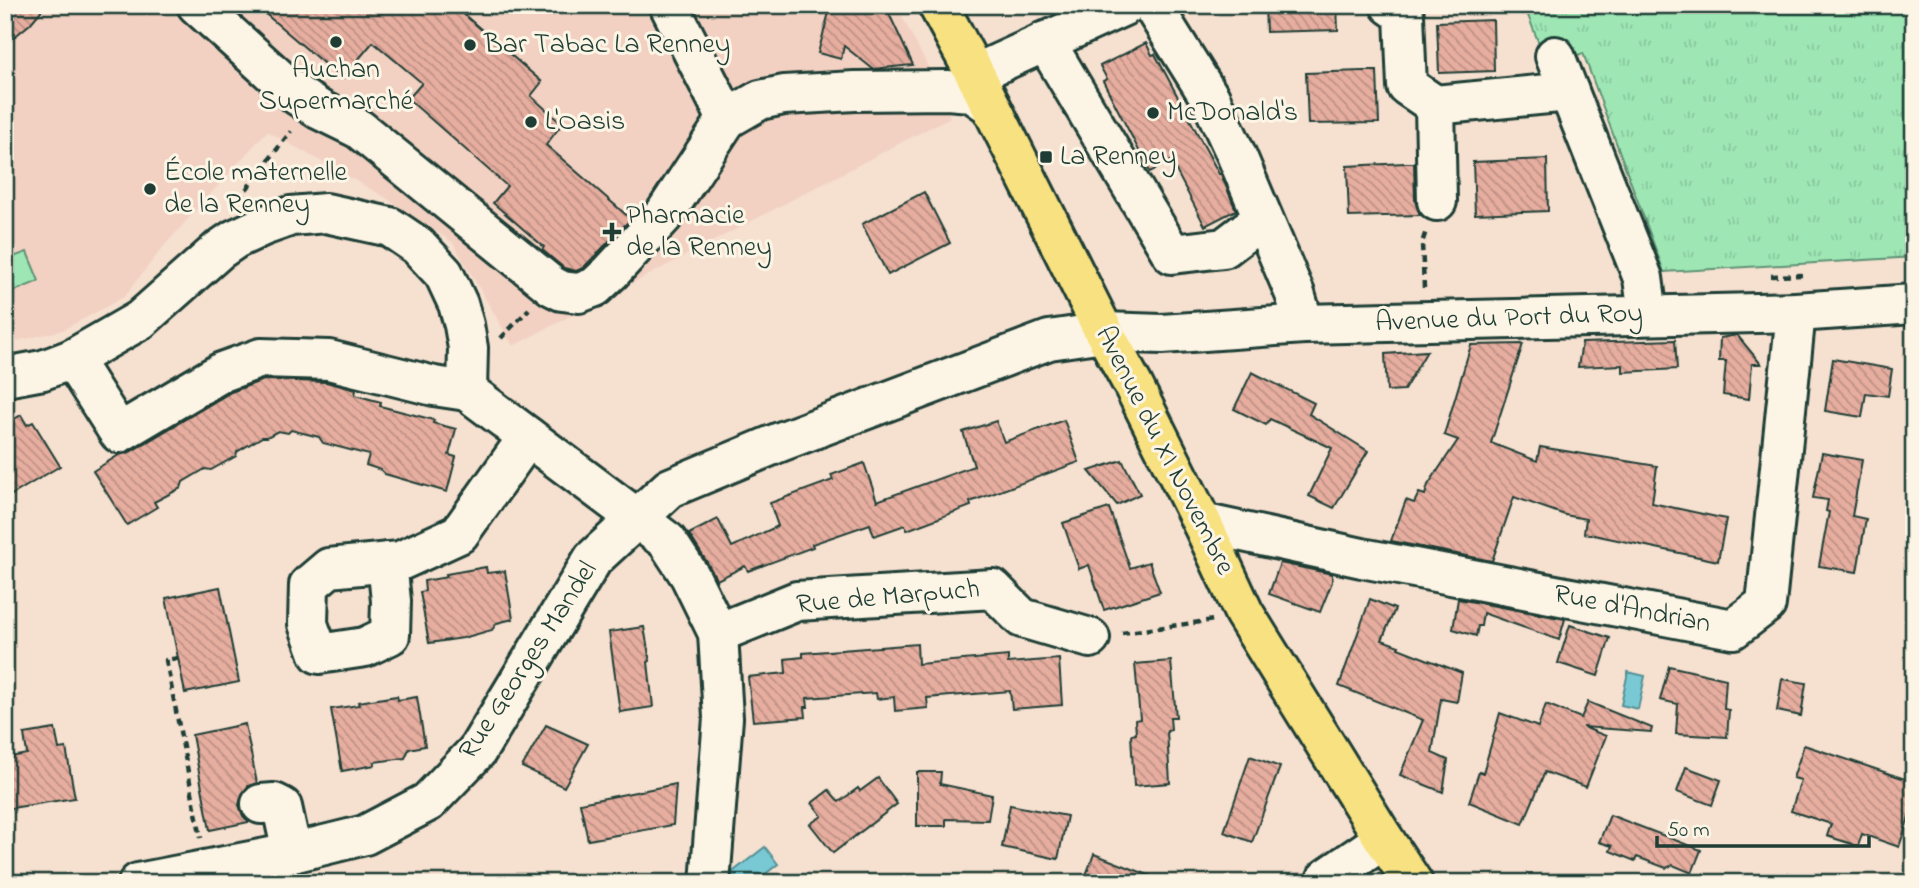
<svg xmlns="http://www.w3.org/2000/svg" width="1919" height="888" font-family="'Indie Flower',sans-serif">
  <style>
    .built { fill: #f2d1c2 }
    .grass { fill: url(#grass-tufts); stroke: #5e9274; stroke-width: 2 }
    .pitch { fill: #9ee7b5; stroke: #5e9274; stroke-width: 2 }
    .water { fill: #79c9d5; stroke: #559195; stroke-width: 2 }
    .building { fill: url(#building-back-hatch); stroke: #1f3d34; stroke-width: 2 }
    .lines { fill: none; stroke-linecap: round; stroke-linejoin: round }
    .minor-casing { stroke: #1f3d34; stroke-width: 44 }
    .major-casing { stroke: #1f3d34; stroke-width: 44 }
    .path { stroke: #1f3d34; stroke-width: 4.5; stroke-dasharray: 7 5; stroke-linecap: butt }
    .minor { stroke: #fcf5e5; stroke-width: 38 }
    .major { stroke: #f8e181; stroke-width: 38 }
    .poi-dot { fill: #1f3d34; stroke: #fcf5e5; stroke-width: 2.5 }
    .labels { text-anchor: middle; dominant-baseline: central; stroke-width: 6; stroke-linejoin: round; paint-order: stroke }
    .poi-label { font-size: 28px; fill: #1f3d34; stroke: #fcf5e5; text-anchor: start }
    .street-label { font-size: 28px; fill: #1f3d34; stroke: #fcf5e5 }
  </style>
  <defs>
    <pattern id="grass-tufts" width="24" height="20" patternUnits="userSpaceOnUse" patternTransform="scale(1.75)"><rect width="24" height="20" fill="#9ee7b5"/><path d="M3 7l-1-3M5 7V3M7 7l1-3M15 17l-1-3M17 17v-4M19 17l1-3" fill="none" stroke="#88c79c"/></pattern>
    <pattern id="building-back-hatch" width="6" height="6" patternUnits="userSpaceOnUse" patternTransform="scale(1.75)"><rect width="6" height="6" fill="#e7aea0"/><path d="M-1 5l2 2M0 0l6 6M5-1l2 2" fill="none" stroke="#bb8f83"/></pattern>
  </defs>
  <rect width="100%" height="100%" fill="#f6e0d0"/>
  <filter id="ink" filterUnits="userSpaceOnUse"><feTurbulence type="fractalNoise" baseFrequency=".0143" numOctaves="2"/><feDisplacementMap in="SourceGraphic" scale="14" xChannelSelector="R" yChannelSelector="G"/><feConvolveMatrix kernelMatrix="1 2 1 2 8 2 1 2 1" color-interpolation-filters="sRGB"/></filter>
  <g filter="url(#ink)">
    <path class="built" d="M5,5H896L937,84L950,117L513,346L453,243L383,196L267,131L163,247L124,297L63,330L5,344Z"/>
    <path class="grass" d="M1524,5H1914V257L1664,272L1583,53L1548,67Z"/>
    <path class="pitch" d="M27,252L39,281L5,295V260Z"/>
    <g class="water">
      <path d="M1628,672L1645,676L1638,709L1621,705Z"/>
      <path d="M765,847L778,864L754,883H737L730,874Z"/>
    </g>
    <g class="building">
      <path d="M5,5H46L30,24L13,38L5,24Z"/>
      <path d="M255,5H453L542,82L531,96L562,124L546,145L631,219L583,268L576,271L564,268L542,250L544,247L493,203L507,186L408,99L422,83L373,42L342,79Z"/>
      <path d="M831,5H885L913,65L873,69L844,46L841,59L818,53Z"/>
      <path d="M1265,5H1337L1338,30L1266,32Z"/>
      <path d="M1493,20L1494,71L1439,73L1437,22Z"/>
      <path d="M1146,43L1152,55L1155,54L1219,174H1221L1236,210L1205,226L1171,161L1150,172L1103,81L1107,79L1100,66Z"/>
      <path d="M1362,71H1377L1379,123L1308,124L1306,73Z"/>
      <path d="M1547,159L1548,211L1475,214L1473,162Z"/>
      <path d="M1405,163H1414L1415,201L1420,215L1349,217L1347,166Z"/>
      <path d="M924,192L950,243L888,275L862,224Z"/>
      <path d="M1737,335L1761,364H1752L1749,399L1723,395L1726,361H1719L1720,338Z"/>
      <path d="M1675,340L1677,369L1623,372V365L1578,367L1582,343Z"/>
      <path d="M1523,344L1491,443L1537,461L1540,447L1657,466L1652,503L1726,519L1718,561L1584,533L1586,519L1565,515L1514,497L1492,561L1391,541L1406,500L1414,503L1419,493L1425,495L1428,485L1458,440L1444,435L1471,345Z"/>
      <path d="M1427,351L1404,390L1387,391L1385,354Z"/>
      <path d="M1833,359L1892,369L1888,396L1866,393L1862,417L1825,411Z"/>
      <path d="M1252,372L1314,403L1309,414L1368,451L1334,508L1309,496L1332,448L1270,419L1266,425L1234,409Z"/>
      <path d="M264,380L326,382L356,390L355,395L381,402L380,406L434,420L433,423L456,429L449,455L456,457L447,492L385,474L381,470L366,465L369,455L323,443L319,437L291,430L288,433L278,431L267,437H262L237,452L236,456L211,470L205,469L183,482L181,488L154,502L157,507L127,525L93,471L119,455L130,452L231,392Z"/>
      <path d="M21,415L27,425L33,422L60,466L5,499V425Z"/>
      <path d="M1064,420L1079,462L970,502L971,506L907,530L905,525L874,536L870,524L812,544L813,547L748,571L745,566L717,580L708,564L689,534L718,519L732,547L778,526L770,503L833,480L831,475L864,463L877,501L974,466L963,432L996,421L1004,442Z"/>
      <path d="M1822,453L1862,460L1852,516L1866,519L1857,572L1819,566L1829,512L1826,511L1828,500L1813,498Z"/>
      <path d="M1122,460L1140,494L1117,505L1089,471Z"/>
      <path d="M1109,508L1130,568L1149,562L1160,592L1104,610L1089,565L1079,569L1063,523Z"/>
      <path d="M1280,563L1332,574V582L1320,612L1269,594Z"/>
      <path d="M486,567L487,573L505,571L513,619L497,623L492,630L463,638L429,643L420,592L425,591L424,581L447,577L446,574Z"/>
      <path d="M220,587L239,682L185,693L166,598Z"/>
      <path d="M1370,599L1395,609L1382,640L1399,646L1398,648L1462,673L1457,702L1441,699L1432,753L1448,760L1443,792L1400,775L1423,720L1339,686Z"/>
      <path d="M1458,599L1565,619L1559,640L1483,613L1481,626H1478L1476,636L1453,629Z"/>
      <path d="M1570,625L1610,638L1598,676L1558,663Z"/>
      <path d="M644,627L650,661L648,662L653,707L620,712L609,632Z"/>
      <path d="M917,644L918,664L1008,656V663L1059,659L1062,705L1012,709L1010,691L927,698L928,708L895,711L894,697L877,699L876,693L807,698L808,707H805L806,717L753,721L748,677L786,673L785,659L803,657V653Z"/>
      <path d="M1171,661L1176,717H1170L1171,730L1167,731L1170,783L1134,786L1131,735L1136,734L1135,720L1140,719L1135,664Z"/>
      <path d="M1669,666L1726,679L1724,709L1729,710L1727,737L1676,734L1678,704L1660,700Z"/>
      <path d="M1782,679L1806,683L1801,716L1777,711Z"/>
      <path d="M397,696L398,700L417,697L425,746L409,749L405,758L374,762L375,765L342,771L331,709L359,705L358,702Z"/>
      <path d="M1588,702L1652,728L1651,732L1583,727L1606,736L1586,787L1545,772L1523,824L1469,802L1479,772L1483,773L1500,713L1538,727L1546,704L1581,718Z"/>
      <path d="M245,724L257,783L248,786L242,794L239,805L243,816L249,822L210,830L192,735Z"/>
      <path d="M546,725L588,744L564,787L522,767Z"/>
      <path d="M55,729L59,749L66,748L75,798L5,809V758L27,754L24,734Z"/>
      <path d="M1804,745L1914,782V802L1899,847L1862,834L1858,846L1827,836L1831,824L1791,811L1801,780L1793,778Z"/>
      <path d="M1250,756L1280,767L1252,842L1224,832Z"/>
      <path d="M1686,767L1721,780L1712,805L1677,792Z"/>
      <path d="M917,772H941L940,784L992,795L988,820L946,819V826H917Z"/>
      <path d="M878,778L897,804L833,853L810,824L822,816L812,803L829,790L839,802L858,788L860,791Z"/>
      <path d="M676,784L673,825L588,840L580,803Z"/>
      <path d="M1010,805L1067,816L1058,859L1002,847Z"/>
      <path d="M1610,815L1701,850L1692,873L1673,865L1666,868L1637,857L1635,861L1610,851L1612,846L1599,842Z"/>
      <path d="M1094,854L1164,881L1163,883H1083Z"/>
    </g>
    <g class="lines">
      <defs>
        <g id="minor">
          <path d="M197,5L297,95L320,110L359,129L552,286L562,291L579,293L595,287L611,272L664,215L727,119L669,5"/>
          <path d="M1152,5L1210,98L1236,154L1295,294L1304,324"/>
          <path d="M1390,5L1404,15L1407,86L1435,105L1569,92L1643,278L1648,315"/>
          <path d="M1045,41L1172,254L1224,248L1262,219"/>
          <path d="M1555,56L1569,92"/>
          <path d="M975,74L1126,5"/>
          <path d="M1435,105L1437,201"/>
          <path d="M727,119L760,100L784,95L855,91L947,90L971,92L991,106"/>
          <path d="M72,359L119,433L222,372L261,358L329,360L434,386L467,391"/>
          <path d="M5,377L43,370L72,359L140,320L219,250L235,239L263,226L291,216L326,213L390,227L418,246L444,274L458,304L464,325L468,348L467,391L667,541L690,576L718,633L723,718L710,883"/>
          <path d="M1202,523L1362,558L1733,629L1766,604L1796,312"/>
          <path d="M387,562L391,601L390,635L365,647L319,654L308,624L309,585L329,568L400,561L459,534L528,437"/>
          <path d="M718,633L797,601L993,589L1022,618L1090,638"/>
          <path d="M261,804L274,803L282,807L292,853"/>
          <path d="M138,883L292,853L365,835L428,802L477,751L593,559L670,488L780,442L1049,340L1104,332L1162,334L1304,324L1796,312L1914,304"/>
          <path d="M1325,883L1327,878L1384,839"/>
        </g>
        <path id="major" d="M938,5L975,74L1104,332L1133,385L1202,523L1244,613L1384,839L1413,883"/>
      </defs>
      <use href="#minor" class="minor-casing"/>
      <use href="#major" class="major-casing"/>
      <g class="path">
        <path d="M239,199L291,131"/>
        <path d="M1771,276L1804,275"/>
        <path d="M1424,288L1422,243L1426,231"/>
        <path d="M501,338L529,309"/>
        <path d="M1122,633L1214,620"/>
        <path d="M178,658L166,660L201,838"/>
      </g>
      <use href="#minor" class="minor"/>
      <use href="#major" class="major"/>
    </g>
  </g>
  <g class="poi-dot">
    <circle cx="336" cy="42" r="7"/>
    <circle cx="470" cy="45" r="7"/>
    <circle cx="1153" cy="113" r="7"/>
    <circle cx="531" cy="122" r="7"/>
    <rect x="1039" y="150" width="14" height="14" rx="3.5"/>
    <circle cx="150" cy="189" r="7"/>
    <path d="M608.5 221.5h7v7h7v7h-7v7h-7v-7h-7v-7h7z"/>
  </g>
  <g class="labels">
    <g class="poi-label">
      <text x="484" y="45">Bar Tabac La Renney</text>
      <text x="336" y="70" text-anchor="middle">Auchan<tspan x="336" dy="32">Supermarché</tspan></text>
      <text x="1167" y="113">McDonald's</text>
      <text x="545" y="122">L'Oasis</text>
      <text x="1060" y="157">La Renney</text>
      <text x="164" y="173">École maternelle<tspan x="164" dy="32">de la Renney</tspan></text>
      <text x="626" y="216">Pharmacie<tspan x="626" dy="32">de la Renney</tspan></text>
    </g>
    <g class="street-label">
      <text transform="translate(1509 319) rotate(-2)">Avenue du Port du Roy</text>
      <text transform="translate(1164 451) rotate(63)">Avenue du XI Novembre</text>
      <text transform="translate(888 598) rotate(-5)">Rue de Marpuch</text>
      <text transform="translate(1632 610) rotate(11)">Rue d'Andrian</text>
      <text transform="translate(529 661) rotate(-57)">Rue Georges Mandel</text>
    </g>
  </g>
  <rect width="1919" height="888" fill="none" stroke="#fcf5e5" stroke-width="28"/>
  <rect x="14" y="14" width="1891" height="860" fill="none" stroke="#1f3d34" stroke-width="2.5" filter="url(#ink)"/>
  <path d="M1657 836v10h212v-10" fill="none" stroke="#1f3d34" stroke-width="3.5"/>
  <text x="1667" y="836" font-size="21" fill="#1f3d34" stroke="#fcf5e5" stroke-width="5" paint-order="stroke">50 m</text>
</svg>
